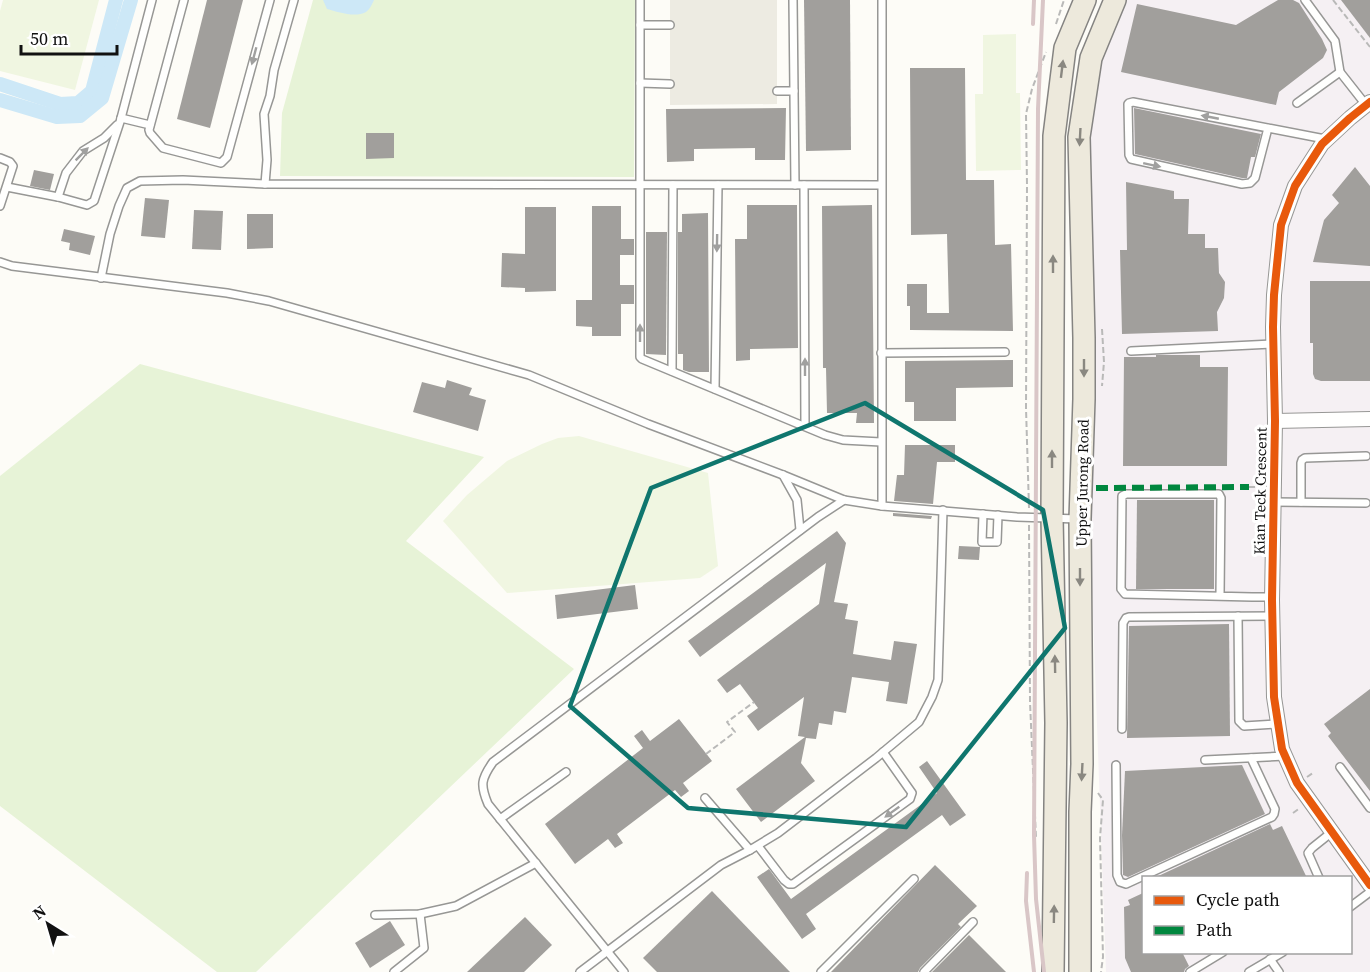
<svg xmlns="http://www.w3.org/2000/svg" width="1370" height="972" font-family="'Source Serif 4',serif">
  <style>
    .industrial { fill: #f5f0f3; fill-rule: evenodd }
    .green { fill: #e7f3d7 }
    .pitch { fill: #f0f6e1 }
    .plaza { fill: #edebe2 }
    .water { fill: #cde8f7 }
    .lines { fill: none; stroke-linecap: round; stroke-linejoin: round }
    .canal { stroke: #cde8f7; stroke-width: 14 }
    .building { fill: #a19f9c }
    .lane-casing { stroke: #979795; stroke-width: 10 }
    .street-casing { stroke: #979795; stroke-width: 16 }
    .primary-casing { stroke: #858482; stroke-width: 24 }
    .path { stroke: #b9b9b8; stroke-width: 2; stroke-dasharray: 6 3; stroke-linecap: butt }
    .lane { stroke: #fffffe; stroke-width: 7 }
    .street { stroke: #fffffe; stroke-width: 14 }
    .primary { stroke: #ede9dc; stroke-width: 21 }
    .rail { stroke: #d9c6c7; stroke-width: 4 }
    .quiet { stroke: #00873e; stroke-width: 6; stroke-dasharray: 12 6; stroke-linecap: butt }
    .cycleway-casing { stroke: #fff; stroke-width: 11 }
    .cycleway { stroke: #e8590c; stroke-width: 8 }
    .oneway { fill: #a0a09f }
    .oneway2 { fill: #8a8881 }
    .marked { fill: none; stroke: #0f766e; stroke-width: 4.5; stroke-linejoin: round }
    .labels { text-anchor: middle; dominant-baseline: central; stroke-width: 6; stroke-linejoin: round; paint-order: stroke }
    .street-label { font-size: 15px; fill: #111; stroke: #fff }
  </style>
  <rect width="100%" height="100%" fill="#fdfcf7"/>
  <path class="industrial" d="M1125,0H1370V972H1106L1091,560V79ZM1144,878H1350V952H1144Z"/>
  <g class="green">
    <path d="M313,0H635L634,177L280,176L282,113Z"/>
    <path d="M140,364L484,457L406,541L574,669L256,972H217L0,806V476Z"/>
  </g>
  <g class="pitch">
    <path d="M3,0H99L75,90L0,71V11Z"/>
    <path d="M1016,34V93H1020L1021,170L976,171L975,94H983V35Z"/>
    <path d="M579,436L708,473L718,566L700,578L507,593L443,521L467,495L507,461L542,444L558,438Z"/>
  </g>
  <path class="plaza" d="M670,0H777V104L670,105Z"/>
  <path class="water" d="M323,0H374C372,4 370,9 366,12C355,18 338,12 327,9Z"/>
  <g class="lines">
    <g class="canal">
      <path d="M0,84L60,104L78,103L92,91L116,0"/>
      <path d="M0,100L57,117L80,116L102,98L131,0"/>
    </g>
  </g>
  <g class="building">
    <path d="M207,0H243L210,128L177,119Z"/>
    <path d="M804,0H850L851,150L806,151Z"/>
    <path d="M1278,0H1293L1299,3L1322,39L1327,50L1323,58L1279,92L1276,105L1121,72L1137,4L1236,25Z"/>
    <path d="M1341,0H1370V38Z"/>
    <path d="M910,68H965L966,180H994L995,245L1011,244L1013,331L910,330V306H907V284H927V313H949L947,234L911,235Z"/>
    <path d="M786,108L785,160H755V148L694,149V161L667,162L666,109Z"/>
    <path d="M1134,108L1261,134L1255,157H1251L1247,178H1242L1135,154Z"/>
    <path d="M366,133H394V158L366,159Z"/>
    <path d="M1355,167L1370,186V266L1313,262L1324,220L1339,203L1332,195Z"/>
    <path d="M34,170L54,174L50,190L30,186Z"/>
    <path d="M1126,182L1174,191V199H1189L1188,234H1205V248H1218L1219,273L1225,282L1224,298L1217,312L1218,331L1122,334L1120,250H1127Z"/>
    <path d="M145,198L169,200L165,238L141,236Z"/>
    <path d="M747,205H797L798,348L750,349V360L736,361L735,239H747Z"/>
    <path d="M872,205L874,423H856L857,413H827L826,368H823L822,206Z"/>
    <path d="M592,206H621V239H634V255H620V285H634V304H621V336H592V327L576,326V300H592Z"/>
    <path d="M525,207H556V291L525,292V288L501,287L502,253L525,254Z"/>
    <path d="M194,210L223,211L221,250L192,249Z"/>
    <path d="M708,213L709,372H689L683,370V354H678V232H682V214Z"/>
    <path d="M247,214H273V248L247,249Z"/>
    <path d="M64,229L95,236L90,255L69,250L70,243L61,241Z"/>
    <path d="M646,232H667L666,355L646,354Z"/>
    <path d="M1310,281H1370V381H1321L1315,379L1313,374V343H1310Z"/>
    <path d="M1156,355H1200V367H1228L1227,466H1123L1124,357H1156Z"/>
    <path d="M1013,360V387L956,388V421H914V402H905V361Z"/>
    <path d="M447,380L472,388L469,395L486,400L478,431L413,412L422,382L445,388Z"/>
    <path d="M905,445H955V462H937L933,504L894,501L897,475H904Z"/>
    <path d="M1137,500H1214V589H1136Z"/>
    <path d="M893,513L932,516L931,519L893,516Z"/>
    <path d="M837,531L846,543L834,602L848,604L845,619L858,621L853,654L891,660L894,641L917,644L907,704L886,701L889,682L852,677L846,713L834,711L832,725L819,723L816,739L806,738L801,763L815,781L761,822L736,789L805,737L798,736L804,697L758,731L747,716L758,708L740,684L727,693L717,680L819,604L826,563L700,657L688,641Z"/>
    <path d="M959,546L980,547L979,560L958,559Z"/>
    <path d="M635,585L638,609L557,619L555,595Z"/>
    <path d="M1229,624L1230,736L1127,738L1129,626Z"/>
    <path d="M1370,689V791L1328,736L1331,733L1324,724Z"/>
    <path d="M679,719L712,761L683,783L689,791L681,797L675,790L617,834L623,843L615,848L608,839L575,864L545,824L643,748L634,736L642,730L650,741Z"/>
    <path d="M927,761L966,815L950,826L942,815L806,914L816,929L802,939L757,877L769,869L791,899L937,793L919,767Z"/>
    <path d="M1242,765L1265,814L1128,877L1123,875L1122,835L1125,771Z"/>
    <path d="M1270,824L1273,830L1282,826L1307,878H1154Z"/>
    <path d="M935,865L977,906L958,924L961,927L920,968L918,972H831Z"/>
    <path d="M712,891L790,972H657L643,958Z"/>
    <path d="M1143,893V952H1182L1189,966L1185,969L1184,972H1131L1125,958L1124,907L1130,905L1128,900Z"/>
    <path d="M525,917L552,945L524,972H467Z"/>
    <path d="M390,921L405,945L370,968L355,943Z"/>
    <path d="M969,935L1006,972H932Z"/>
  </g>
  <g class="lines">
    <defs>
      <g id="lane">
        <path d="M184,0L149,130L150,133L163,148L221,163L227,157L270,0"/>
        <path d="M640,0V357L642,359L825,435L843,440L881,442"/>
        <path d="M793,0L795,185"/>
        <path d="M1305,0L1335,41L1340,72L1366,105"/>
        <path d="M640,25H670"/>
        <path d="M640,83L670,84"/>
        <path d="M777,91H794"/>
        <path d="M1297,103L1340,72"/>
        <path d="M121,118L150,125"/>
        <path d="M1268,128L1255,178L1250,183L1242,184L1131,159L1129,155L1128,104L1129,103L1133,102L1325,139"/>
        <path d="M0,158L10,162L13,166L0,206"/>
        <path d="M265,184L267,160L264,114L270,96L274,70L294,0"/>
        <path d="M804,185L805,426"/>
        <path d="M7,187L58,197L87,205L94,201L120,122L152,0"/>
        <path d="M58,197L66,173L83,151L104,138L117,125"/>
        <path d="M0,262L12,266L227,293L269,301L529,375L648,424L783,475L844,500L882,506L1017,517L1078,519"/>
        <path d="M101,278L110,234L119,206L127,188L140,181L183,180L265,184L881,185"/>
        <path d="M1131,351L1273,344"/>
        <path d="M881,353L1005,352"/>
        <path d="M672,371L673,185"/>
        <path d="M715,389L718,185"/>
        <path d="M783,475L797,500L800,530"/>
        <path d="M1274,502L1366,503"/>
        <path d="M1301,502V463L1302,460L1305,458L1366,456"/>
        <path d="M882,506V0"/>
        <path d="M983,514L982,542H997L998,515"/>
        <path d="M1220,596L1221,498L1219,494H1126L1122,496L1121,589L1125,594L1252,597H1272"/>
        <path d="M1238,616L1239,721L1244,726L1278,724"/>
        <path d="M1122,729L1123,623L1126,618L1129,617L1272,616"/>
        <path d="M1205,760L1285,756"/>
        <path d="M1116,765L1117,875L1120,882L1126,884L1272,817L1274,814L1275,809L1251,758"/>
        <path d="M1340,767L1370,808"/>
        <path d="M705,798L750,850"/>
        <path d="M500,819L566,772"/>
        <path d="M758,846L784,880L789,884H793L910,799L912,793L883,752"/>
        <path d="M1319,878L1308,853L1312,848L1332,832"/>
        <path d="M1350,907L1370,892"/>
        <path d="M375,915L420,914L456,906L536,863"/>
        <path d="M1270,959L1279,972"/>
        <path d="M394,972L424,948L420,914"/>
        <path d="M580,972L721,865L750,850L778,833L876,758L919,722L932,697L938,680L943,510"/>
        <path d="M624,972L488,804C480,785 481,779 493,762L818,517L844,500"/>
        <path d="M821,972L914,879"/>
        <path d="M924,972L973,922"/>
        <path d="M1190,972L1223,952"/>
        <path d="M1249,972L1283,952"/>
      </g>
      <g id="street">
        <path d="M1370,102L1350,118L1322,144L1295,186L1281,225L1274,295L1273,327L1275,421L1272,600L1274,697L1282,749L1297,783L1370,885"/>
        <path d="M1275,421L1370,419"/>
      </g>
      <g id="primary">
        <path d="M1053,972L1056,723L1052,517L1054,136L1065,48L1085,0"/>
        <path d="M1080,972V812L1082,764L1080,519L1084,399V338L1079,137L1091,58L1115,0"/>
      </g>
    </defs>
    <use href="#lane" class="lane-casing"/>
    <use href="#street" class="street-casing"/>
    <use href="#primary" class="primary-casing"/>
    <g class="path">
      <path d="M1333,0L1370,47"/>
      <path d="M1056,24L1064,0"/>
      <path d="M1102,329L1104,362L1102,386"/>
      <path d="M1249,487H1261"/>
      <path d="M1029,508L1026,408L1027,185L1026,114L1032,89L1046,52"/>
      <path d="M1029,525L1030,702L1036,838"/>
      <path d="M706,754L735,732L727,722L754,702"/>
      <path d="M1307,777L1313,773"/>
      <path d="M1098,793L1103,800L1100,838L1103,957L1101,972"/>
      <path d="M1293,813L1300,808"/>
    </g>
    <use href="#lane" class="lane"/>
    <use href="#street" class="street"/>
    <use href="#primary" class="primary"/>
    <g class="rail">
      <path d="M1043,0L1038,109L1034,835L1036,899L1044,972"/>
      <path d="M1033,24L1034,0"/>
      <path d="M1027,873L1026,901L1034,972"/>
    </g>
    <path class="quiet" d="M1096,488L1249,487"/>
    <defs>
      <path id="cycleway" d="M1370,102L1350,118L1322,144L1295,186L1281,225L1274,295L1273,327L1275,421L1272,600L1274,697L1282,749L1297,783L1370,885"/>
    </defs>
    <use href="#cycleway" class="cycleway-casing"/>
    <use href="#cycleway" class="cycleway"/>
  </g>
  <defs><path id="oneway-solid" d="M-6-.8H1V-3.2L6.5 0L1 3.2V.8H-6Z" transform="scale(1.5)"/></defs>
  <g class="oneway">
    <use href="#oneway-solid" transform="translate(254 56) rotate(105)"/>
    <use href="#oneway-solid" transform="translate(1210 117) rotate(-169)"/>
    <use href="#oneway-solid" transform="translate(82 154) rotate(-45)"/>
    <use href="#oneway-solid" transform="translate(1152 165) rotate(12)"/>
    <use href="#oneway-solid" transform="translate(717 243) rotate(91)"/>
    <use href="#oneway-solid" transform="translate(640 333) rotate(-90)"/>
    <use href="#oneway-solid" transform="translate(805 367) rotate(-90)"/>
    <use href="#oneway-solid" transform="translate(892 812) rotate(144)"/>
  </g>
  <g class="oneway2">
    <use href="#oneway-solid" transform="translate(1062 69) rotate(-83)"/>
    <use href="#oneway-solid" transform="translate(1080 137) rotate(93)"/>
    <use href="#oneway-solid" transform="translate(1053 264) rotate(-90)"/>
    <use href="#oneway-solid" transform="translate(1084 368) rotate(90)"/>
    <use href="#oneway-solid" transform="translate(1052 459) rotate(-90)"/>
    <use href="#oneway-solid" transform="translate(1080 577) rotate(90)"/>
    <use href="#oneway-solid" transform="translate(1055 664) rotate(-91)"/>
    <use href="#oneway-solid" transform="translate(1082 772) rotate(93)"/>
    <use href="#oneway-solid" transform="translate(1054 914) rotate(-89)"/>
  </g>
  <path class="marked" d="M865,403L1043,510L1065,628L906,827L688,808L570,706L651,488Z"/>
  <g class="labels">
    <g class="street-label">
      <text transform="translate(1082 483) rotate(-89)">Upper Jurong Road</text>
      <text transform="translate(1260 491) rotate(-89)">Kian Teck Crescent</text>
    </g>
  </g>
  <rect x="1142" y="876" width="210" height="78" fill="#ffffff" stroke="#a0a0a0" stroke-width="1.5"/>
  <rect x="1154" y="896" width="30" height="9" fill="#e8590c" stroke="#a0a0a0" stroke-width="1.5"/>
  <text x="1196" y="906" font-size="18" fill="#111111">Cycle path</text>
  <rect x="1154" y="926" width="30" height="9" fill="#00873e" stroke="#a0a0a0" stroke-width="1.5"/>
  <text x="1196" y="936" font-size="18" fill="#111111">Path</text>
  <g transform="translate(48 924) rotate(323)" stroke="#ffffff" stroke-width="4.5" paint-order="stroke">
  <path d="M0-4.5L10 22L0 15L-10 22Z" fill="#111111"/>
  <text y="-9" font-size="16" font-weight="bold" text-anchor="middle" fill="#111111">N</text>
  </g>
  <path d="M21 45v9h96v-9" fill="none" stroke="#111111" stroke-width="3"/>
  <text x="30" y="45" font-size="18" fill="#111111" stroke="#ffffff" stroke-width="4.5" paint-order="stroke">50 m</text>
</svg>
